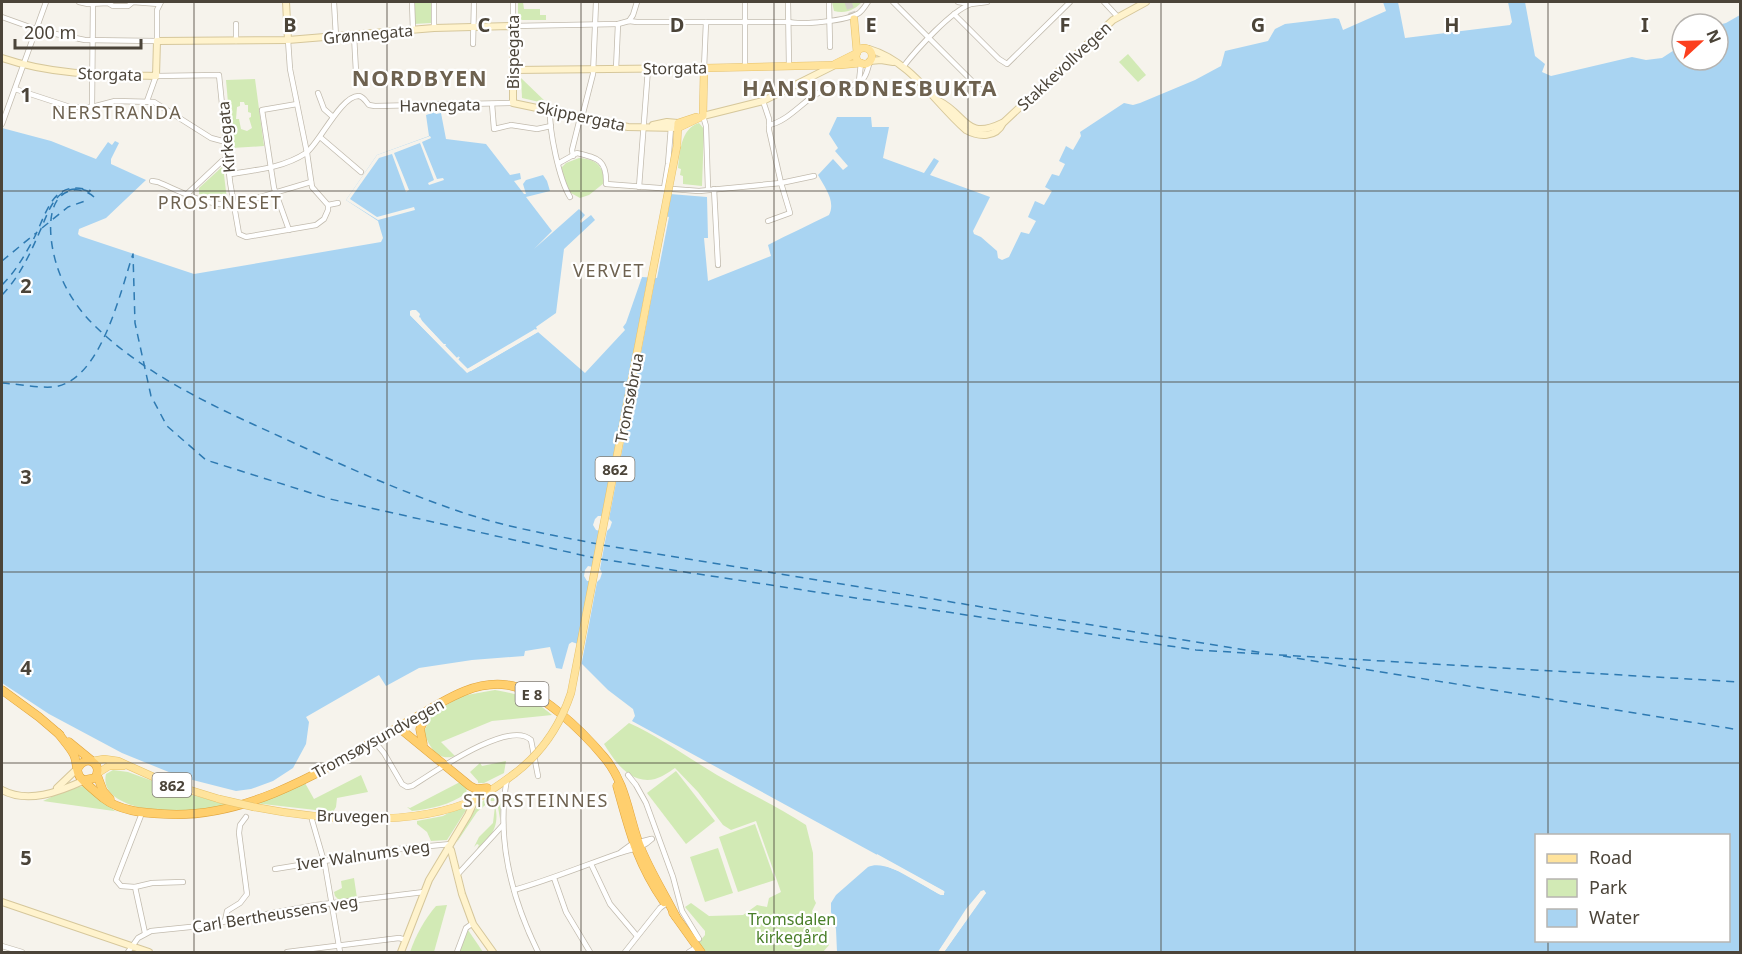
<svg xmlns="http://www.w3.org/2000/svg" width="1742" height="954" font-family="'Noto Sans',sans-serif">
  <style>
    .green { fill: #d2eab5; fill-rule: evenodd }
    .water { fill: #a9d4f2; fill-rule: evenodd }
    .pier { fill: #f6f3ec }
    .lines { fill: none; stroke-linecap: round; stroke-linejoin: round }
    .ferry { stroke: #2e7ab2; stroke-width: 1.5; stroke-dasharray: 8 6; stroke-linecap: butt }
    .primary-tunnel { stroke: #d4d0c8; stroke-width: 7; stroke-dasharray: 7 3.5; stroke-linecap: butt }
    .street-casing { stroke: #c2bbae; stroke-width: 6 }
    .secondary-casing { stroke: #d6c79b; stroke-width: 8 }
    .primary-casing { stroke: #e6c16a; stroke-width: 8 }
    .highway-casing { stroke: #e0a43c; stroke-width: 9 }
    .street { stroke: #fff; stroke-width: 4.5 }
    .secondary { stroke: #fff3cd; stroke-width: 6 }
    .primary { stroke: #ffe39c; stroke-width: 7 }
    .highway { stroke: #ffcf6e; stroke-width: 8 }
    .primary-bridge-casing { stroke: #e6c16a; stroke-width: 8; stroke-linecap: butt }
    .primary-bridge { stroke: #ffe39c; stroke-width: 7 }
    .grid { fill: none; stroke: #4b4439; stroke-width: 1.5; stroke-opacity: 0.55 }
    .labels { text-anchor: middle; dominant-baseline: central; stroke-width: 4.5; stroke-linejoin: round; paint-order: stroke }
    .shield { fill: #fff; stroke: #817c74; stroke-width: 1.5 }
    .shield-label { font-size: 15px; font-weight: bold; fill: #4b4439 }
    .street-label { font-size: 16px; fill: #4b4439; stroke: #fff }
    .park-label { font-size: 16px; fill: #4a7f2a; stroke: #fff }
    .neighbourhood-label { font-size: 18px; letter-spacing: 1.5px; fill: #6e6250; stroke: #fff }
    .district-label { font-size: 22px; font-weight: bold; letter-spacing: 1.5px; fill: #6e6250; stroke: #fff }
    .grid-label { font-size: 20px; text-anchor: middle; font-weight: bold; fill: #4b4439; stroke: #fff; stroke-width: 4.5; stroke-linejoin: round; paint-order: stroke }
  </style>
  <rect width="100%" height="100%" fill="#f6f3ec"/>
  <g class="green">
    <path d="M413,2H431V23L414,24Z"/>
    <path d="M518,2H523L524,9H540V15H546V20H518Z"/>
    <path d="M832,2H862C854,10 846,14 834,11Z"/>
    <path d="M1128,54L1146,75L1138,82L1119,62Z"/>
    <path d="M521,78L548,104L522,98Z"/>
    <path d="M255,79L264,146L232,148L226,80ZM240,102H244L245,105H248V112L251,113V117L249,118L252,128L247,131L241,129L239,119H236L237,107L240,106Z"/>
    <path d="M699,123L704,129L702,186L683,184V176L680,175L681,169L678,168C680,153 680,129 699,123Z"/>
    <path d="M579,158C596,159 604,166 604,183L589,195L580,198L569,192L561,168L566,163Z"/>
    <path d="M223,166L227,200L212,199L199,194V188Z"/>
    <path d="M495,690C522,695 531,697 552,715L492,721L441,742L455,756C438,762 429,747 424,732L432,714L461,696Z"/>
    <path d="M629,723C660,737 687,757 717,775C746,792 777,806 806,825L813,853L814,899L816,903L812,911L829,945L823,952H706L699,942L705,935V931L685,907L691,903L709,916L743,915L757,905L767,907L769,898L781,892L756,821L731,830L723,825L698,792L675,768C669,772 662,777 655,779C631,785 615,762 604,744Z"/>
    <path d="M506,761L504,773L484,783H478V781L470,772L480,763L482,766Z"/>
    <path d="M113,770L128,772L188,794L228,804L223,807C206,809 188,812 171,812C151,811 99,804 106,774Z"/>
    <path d="M676,771L715,821L686,844L647,793Z"/>
    <path d="M361,775L368,792L337,798L336,807L333,812L254,803L305,783L314,799Z"/>
    <path d="M460,782L467,788L466,793C451,805 430,809 412,811L407,807L410,808Z"/>
    <path d="M83,786L115,811L135,814L43,801L66,790Z"/>
    <path d="M493,794H496L501,800L500,819L497,801H490L477,812L457,842C464,825 476,802 493,794Z"/>
    <path d="M463,805L466,810L447,840L431,841L427,832L417,824V821L443,816Z"/>
    <path d="M495,806C500,825 492,837 477,849L479,845L477,844L474,847L479,837L493,823Z"/>
    <path d="M755,824L775,880L738,892L719,837Z"/>
    <path d="M718,848L733,893L705,902L690,857Z"/>
    <path d="M354,878L357,898L340,901L335,896L334,892L342,888L341,881Z"/>
    <path d="M447,905L434,952H410C416,935 424,920 436,906Z"/>
    <path d="M468,930L483,952H459Z"/>
  </g>
  <path class="water" d="M1383,2H1398L1405,38L1510,25L1512,22L1508,2H1525L1535,56L1545,64L1542,72L1551,76L1632,57L1646,60L1662,58L1682,45V60H1718V25L1726,23L1740,15V952H944L986,893L981,891L938,952H837L836,929L831,912V903L836,895L868,867C887,858 923,886 941,895L945,892L632,721L635,716L633,709L608,690L578,660L581,645L572,642L569,644L562,669L556,668L550,647L525,651L524,656L472,660L419,668L386,686L379,675L306,717L309,722L306,744L293,768L273,781L251,789L236,791L181,777L122,753L49,714L2,683V128L51,141L96,159L108,142L112,145L115,141L119,143L111,159V164L146,180L106,218L79,229L78,234L80,236L194,274L381,242L383,238L378,221L346,200L377,155L429,136L426,115L435,112L436,114L441,113L446,139L486,144L510,175L520,173L521,179L514,181L524,194H526L523,184L526,180L543,175L547,181L550,191L526,197L552,231L534,249L579,209L585,215L580,221L581,223L591,215L595,220L564,249L556,313L536,327L537,329L468,369L458,359L459,356L457,358L422,321L420,317L419,318L415,311L410,315L461,367L471,371L538,332L585,373L625,330L623,327L626,323L642,277L657,278L669,217L661,215L670,194L707,197L708,238H704L708,281L771,256L768,245C789,234 809,225 829,215C836,201 825,188 818,175L833,159L843,170L848,166L835,151L838,148L829,134L837,117H871L872,127H889L883,158L924,173L934,158L939,161L930,175L990,197L973,231L974,234L981,237L997,251L998,258L1002,260L1009,257L1021,232L1029,234L1036,221L1028,217L1035,201L1044,205L1052,191L1045,187L1052,174L1059,176L1065,164L1059,161L1066,146L1073,150L1081,136L1080,132L1124,103L1133,105L1140,103L1195,80L1221,66L1225,51L1268,41L1275,29L1285,24L1335,18L1339,19L1343,30L1386,11ZM1536,836H1728V940H1536Z"/>
  <g class="pier">
    <path d="M430,136L431,138L422,142L437,179L443,178L444,180L429,185L428,183L434,180L420,143L394,153L409,190L406,192L392,154L379,158L350,199L377,217L414,207L415,210L378,220L346,200L377,155Z"/>
    <path d="M672,191L609,519L612,522L610,528L607,531L600,569L602,573L600,579L597,582L581,667L575,661L590,581H587L584,576L585,570L588,566L593,567L600,531L596,530L593,525L595,519L598,516H602L664,193Z"/>
    <path d="M412,310H416L420,314L419,317L422,321L443,344H446L445,346L456,358L460,357L458,360L467,369L535,329L538,332L467,373L410,315V311Z"/>
    <path d="M877,854L944,891V895H941L898,871L881,864H874L875,861L885,862L876,857Z"/>
    <path d="M984,890L986,893L984,895L944,952H938L966,909L981,891Z"/>
  </g>
  <g class="lines">
    <g class="ferry">
      <path d="M94,197C89,192 80,189 73,190C42,196 50,245 57,266C64,288 78,310 95,326C146,376 217,408 281,437C340,464 399,491 461,512C505,527 552,535 598,544"/>
      <path d="M42,228L68,207L85,201"/>
      <path d="M2,261L36,233"/>
      <path d="M2,285C15,272 23,258 32,242C47,215 51,177 91,191"/>
      <path d="M2,295C20,276 30,254 40,231C46,218 50,203 61,194C71,187 82,188 92,193"/>
      <path d="M2,383C18,384 36,388 53,387C101,382 120,292 133,254L135,323L151,396L167,426L206,460L330,499L595,558"/>
      <path d="M602,545L1264,653"/>
      <path d="M600,559L1196,650L1740,682"/>
      <path d="M1283,656L1740,730"/>
    </g>
    <path class="primary-tunnel" d="M848,2L854,19"/>
    <defs>
      <g id="street">
        <path d="M79,2L88,4L108,3L113,6H128L133,2L159,4"/>
        <path d="M334,2L336,37"/>
        <path d="M412,2L413,30"/>
        <path d="M434,2V28"/>
        <path d="M513,2V26L618,24L629,21"/>
        <path d="M745,2V67"/>
        <path d="M788,2L789,66"/>
        <path d="M829,2L830,47"/>
        <path d="M893,2L980,89"/>
        <path d="M958,2L971,4L987,2"/>
        <path d="M1104,2L1117,16"/>
        <path d="M954,14L999,59L1007,64L1070,2"/>
        <path d="M2,17L41,31L85,40L157,41V10L161,2"/>
        <path d="M629,21L637,22H788C802,25 847,21 859,13C863,10 865,6 868,2"/>
        <path d="M629,21L633,15L637,2"/>
        <path d="M236,24V41"/>
        <path d="M354,35L356,72"/>
        <path d="M473,44L474,2"/>
        <path d="M903,67C916,50 951,11 971,4V2"/>
        <path d="M704,68L706,22"/>
        <path d="M616,69L618,24"/>
        <path d="M859,81L861,63"/>
        <path d="M15,89L70,107H92L115,101L154,102L211,138L226,142"/>
        <path d="M318,93L324,109L333,117"/>
        <path d="M147,101L156,76L219,75L230,182L239,234L246,237L316,225L324,219L328,210V205L312,187L307,153L290,69L288,40"/>
        <path d="M763,101L769,119V130L781,183L790,213L768,221"/>
        <path d="M492,104L494,129L511,125L537,129L551,126"/>
        <path d="M92,107L93,2"/>
        <path d="M550,109C549,131 559,179 570,197"/>
        <path d="M703,116L706,126L708,189"/>
        <path d="M582,117L593,74L596,2"/>
        <path d="M2,124L46,2"/>
        <path d="M769,125C789,121 803,100 822,91C835,85 852,90 863,79C867,75 868,67 870,61"/>
        <path d="M320,137L361,172"/>
        <path d="M573,156L572,150L579,122"/>
        <path d="M559,163L577,153C598,158 607,160 606,184L699,191L781,183L814,176"/>
        <path d="M230,174C256,170 283,168 306,153C319,144 341,95 359,96C364,97 366,102 369,105L375,106L513,103"/>
        <path d="M152,181L158,182C184,193 204,205 233,205L311,182"/>
        <path d="M639,187L648,69"/>
        <path d="M664,188L668,164L671,127"/>
        <path d="M714,189L718,265"/>
        <path d="M187,194L222,161L227,158"/>
        <path d="M328,205L338,203"/>
        <path d="M289,230L274,188L262,110L297,104"/>
        <path d="M374,741L384,753L402,784L407,787L412,786C433,773 509,719 531,740L538,776"/>
        <path d="M628,775L636,785L646,803L673,877L682,911L699,939"/>
        <path d="M507,779C496,838 512,899 538,952"/>
        <path d="M142,813L116,880L121,886L135,887L145,933"/>
        <path d="M312,820L325,865L340,952"/>
        <path d="M621,852L632,844L651,839"/>
        <path d="M591,864L610,904L637,936"/>
        <path d="M275,869L398,849L451,844"/>
        <path d="M458,874L503,825"/>
        <path d="M554,878L566,912L590,952"/>
        <path d="M135,887L152,883L183,882"/>
        <path d="M514,890C549,880 583,866 617,854C630,849 642,849 652,839"/>
        <path d="M225,921L227,911L240,903L247,894L239,833L240,825L246,817"/>
        <path d="M2,946L22,952"/>
        <path d="M128,952L138,938L151,931L200,926L316,905L424,892"/>
        <path d="M287,952L399,938L406,940"/>
        <path d="M457,952L466,928L473,923"/>
        <path d="M625,952L660,908L668,902"/>
        <path d="M689,952L697,947"/>
      </g>
      <g id="secondary">
        <path d="M286,2L288,40"/>
        <path d="M869,49C911,61 935,103 966,130C979,137 996,138 1003,123L1113,20L1146,2"/>
        <path d="M2,58C52,75 103,75 156,76L157,41L288,40L434,28L513,26V103L628,127L678,128"/>
        <path d="M870,61L881,60L893,62"/>
        <path d="M514,70L704,68"/>
        <path d="M939,101C967,115 965,141 1002,123"/>
        <path d="M703,116L763,101L833,66"/>
        <path d="M653,125L667,122L678,123"/>
        <path d="M57,788L78,768"/>
        <path d="M2,790C28,804 59,792 85,780"/>
        <path d="M448,847L451,850L462,894L473,924L493,952"/>
        <path d="M2,902L149,952"/>
        <path d="M401,952L429,880L468,815L474,802L472,796"/>
      </g>
      <g id="primary">
        <circle cx="864" cy="56" r="8"/>
        <path d="M835,64L857,53L854,19"/>
        <path d="M678,128L703,116L704,68L840,65L861,63"/>
        <path d="M677,146L678,123L696,117"/>
        <path d="M93,761L104,759L118,761L167,783L219,799"/>
        <path d="M98,773L109,766H123"/>
        <path d="M254,807C319,820 415,828 476,799C490,792 502,783 514,774"/>
      </g>
      <g id="highway">
        <path d="M2,690L39,717L60,735"/>
        <path d="M401,726L403,731L470,786L476,789L487,788"/>
        <path d="M58,733C63,740 70,747 74,755C77,761 76,772 80,777C86,784 96,792 103,798C120,811 143,813 164,814C253,820 336,762 411,720C440,704 471,680 507,685C540,689 583,732 604,757C626,783 628,814 639,844C649,870 664,893 676,917"/>
        <path d="M69,742L91,760"/>
        <path d="M423,744L420,729L428,711"/>
        <path d="M78,768C86,753 104,764 95,778L85,780"/>
        <path d="M97,775L103,791L110,799"/>
        <path d="M617,786C630,832 636,861 664,902"/>
        <path d="M673,913L701,952"/>
      </g>
    </defs>
    <use href="#street" class="street-casing"/>
    <use href="#secondary" class="secondary-casing"/>
    <use href="#primary" class="primary-casing"/>
    <use href="#highway" class="highway-casing"/>
    <use href="#street" class="street"/>
    <use href="#secondary" class="secondary"/>
    <use href="#primary" class="primary"/>
    <use href="#highway" class="highway"/>
    <defs>
      <g id="primary-bridge">
        <path d="M514,774C542,753 560,726 571,693L677,146"/>
        <path d="M219,799L254,807"/>
      </g>
    </defs>
    <use href="#primary-bridge" class="primary-bridge-casing"/>
    <use href="#primary-bridge" class="primary-bridge"/>
  </g>
  <path class="grid" d="M194,2V952M387,2V952M581,2V952M774,2V952M968,2V952M1161,2V952M1355,2V952M1548,2V836M2,191H1740M2,382H1740M2,572H1740M2,763H1740M1548,940V952"/>
  <g class="labels">
    <g class="shield">
      <rect x="595.5" y="457" width="39" height="24" rx="4.5"/>
      <rect x="515.5" y="682" width="33" height="24" rx="4.5"/>
      <rect x="152.5" y="773" width="39" height="24" rx="4.5"/>
    </g>
    <g class="shield-label">
      <text x="615" y="469">862</text>
      <text x="532" y="694">E 8</text>
      <text x="172" y="785">862</text>
    </g>
    <g class="street-label">
      <text transform="translate(368 34) rotate(-5)">Grønnegata</text>
      <text transform="translate(513 52) rotate(-90)">Bispegata</text>
      <text transform="translate(1064 66) rotate(-43)">Stakkevollvegen</text>
      <text transform="translate(675 68) rotate(-1)">Storgata</text>
      <text transform="translate(110 74) rotate(2)">Storgata</text>
      <text transform="translate(440 105) rotate(-1)">Havnegata</text>
      <text transform="translate(581 116) rotate(12)">Skippergata</text>
      <text transform="translate(226 137) rotate(-95)">Kirkegata</text>
      <text transform="translate(629 398) rotate(-79)">Tromsøbrua</text>
      <text transform="translate(378 738) rotate(-29)">Tromsøysundvegen</text>
      <text transform="translate(353 816) rotate(1)">Bruvegen</text>
      <text transform="translate(363 855) rotate(-8)">Iver Walnums veg</text>
      <text transform="translate(275 914) rotate(-9)">Carl Bertheussens veg</text>
    </g>
    <g class="park-label">
      <text x="792" y="919">Tromsdalen<tspan x="792" dy="18">kirkegård</tspan></text>
    </g>
    <g class="neighbourhood-label">
      <text x="117" y="112">NERSTRANDA</text>
      <text x="220" y="202">PROSTNESET</text>
      <text x="609" y="270">VERVET</text>
      <text x="536" y="800">STORSTEINNES</text>
    </g>
    <g class="district-label">
      <text x="420" y="77">NORDBYEN</text>
      <text x="870" y="87">HANSJORDNESBUKTA</text>
    </g>
  </g>
  <g class="grid-label">
    <text x="290" y="32">B</text>
    <text x="484" y="32">C</text>
    <text x="677" y="32">D</text>
    <text x="871" y="32">E</text>
    <text x="1065" y="32">F</text>
    <text x="1258" y="32">G</text>
    <text x="1452" y="32">H</text>
    <text x="1645" y="32">I</text>
    <text x="26" y="102">1</text>
    <text x="26" y="293">2</text>
    <text x="26" y="484">3</text>
    <text x="26" y="675">4</text>
    <text x="26" y="865">5</text>
  </g>
  <rect width="1742" height="954" fill="none" stroke="#4b4439" stroke-width="6"/>
  <rect x="1535" y="834" width="195" height="108" fill="#ffffff" stroke="#b7b4b0" stroke-width="1.5"/>
  <rect x="1547" y="854" width="30" height="9" fill="#ffe39c" stroke="#b7b4b0" stroke-width="1.5"/>
  <text x="1589" y="864" font-size="18" fill="#4b4439">Road</text>
  <rect x="1547" y="879" width="30" height="18" fill="#d2eab5" stroke="#b7b4b0" stroke-width="1.5"/>
  <text x="1589" y="894" font-size="18" fill="#4b4439">Park</text>
  <rect x="1547" y="909" width="30" height="18" fill="#a9d4f2" stroke="#b7b4b0" stroke-width="1.5"/>
  <text x="1589" y="924" font-size="18" fill="#4b4439">Water</text>
  <g transform="translate(1700 42) rotate(68)"><circle r="28" fill="#ffffff" stroke="#b7b4b0" stroke-width="1.5"/>
  <path d="M0-4.5L10 22L0 15L-10 22Z" fill="#fc3f1d"/>
  <text y="-9" font-size="16" font-weight="bold" text-anchor="middle" fill="#4b4439">N</text>
  </g>
  <path d="M15 39v9h126v-9" fill="none" stroke="#4b4439" stroke-width="3"/>
  <text x="24" y="39" font-size="18" fill="#4b4439" stroke="#ffffff" stroke-width="4.5" paint-order="stroke">200 m</text>
</svg>
